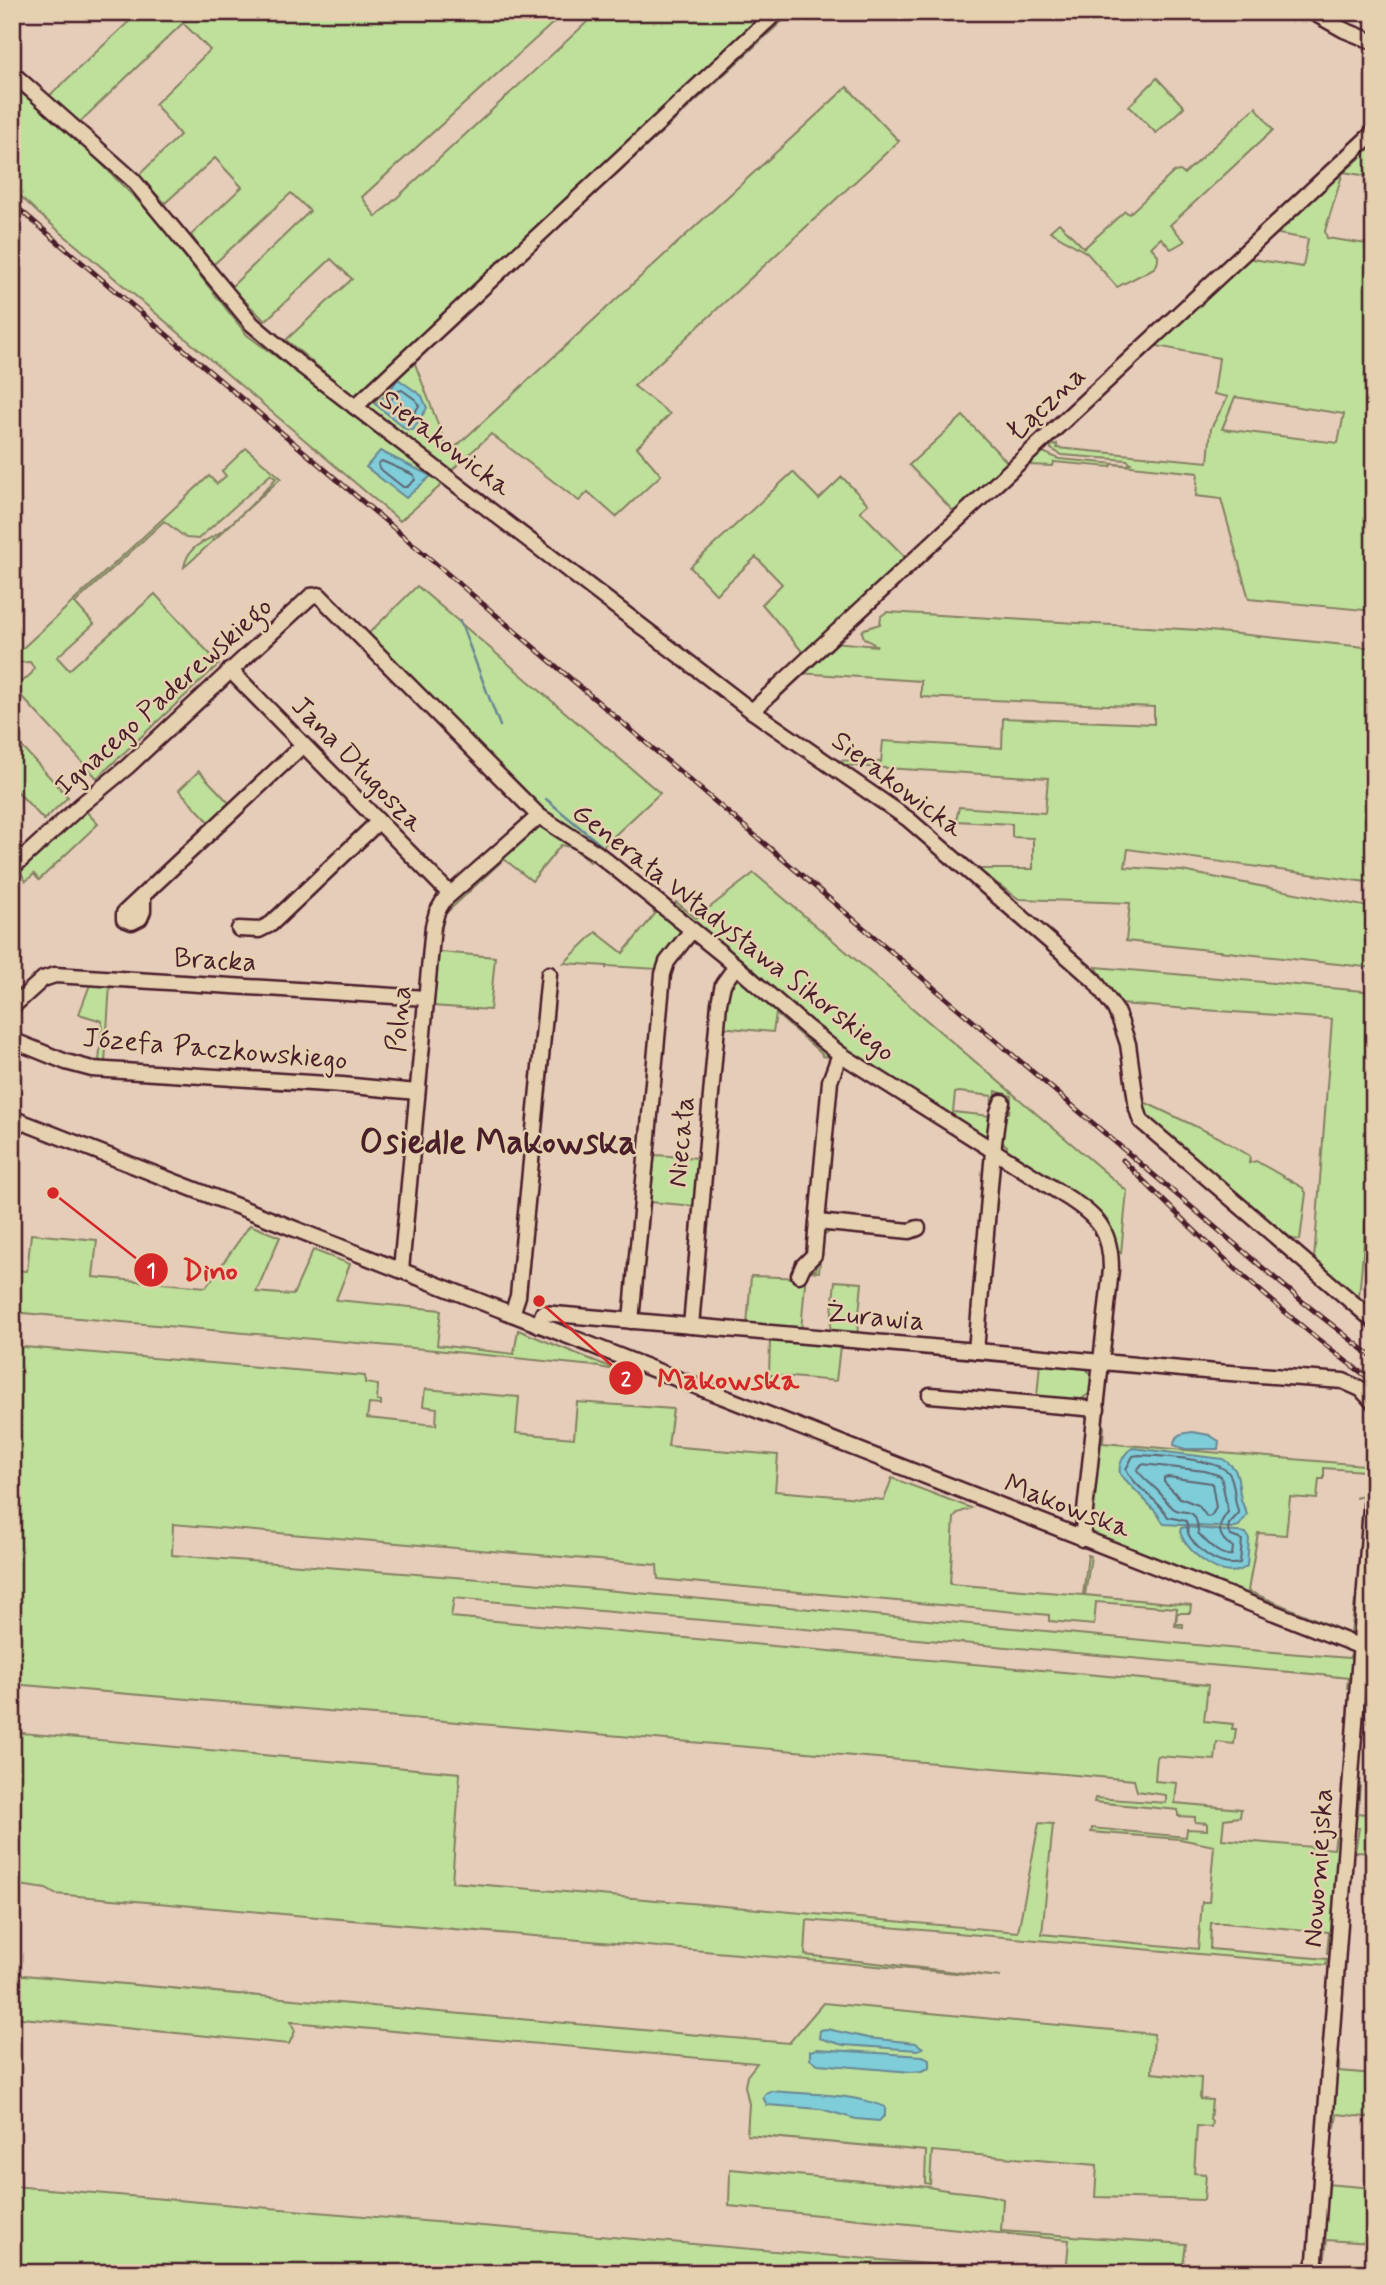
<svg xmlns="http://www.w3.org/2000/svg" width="1386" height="2285" font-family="Mynerve,sans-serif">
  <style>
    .green { fill: #bee09a; stroke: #848062; stroke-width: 2; fill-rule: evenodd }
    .water { fill: #7ecdd9; stroke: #698793; stroke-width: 2 }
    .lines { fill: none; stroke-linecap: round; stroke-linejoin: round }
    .shore { stroke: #5f6571; stroke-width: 2 }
    .stream { stroke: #698793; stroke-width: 2.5 }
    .minor-casing { stroke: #4a1f2b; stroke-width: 19 }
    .minor { stroke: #e5d0af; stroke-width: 14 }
    .rail-casing { stroke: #4a1f2b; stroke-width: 5 }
    .rail { stroke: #e5d0af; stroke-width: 2.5; stroke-dasharray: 8; stroke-linecap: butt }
    .labels { text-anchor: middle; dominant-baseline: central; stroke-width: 5; stroke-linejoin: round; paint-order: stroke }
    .street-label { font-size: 28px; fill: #4a1f2b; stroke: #e5d0af }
    .district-label { font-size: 35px; font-weight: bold; fill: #4a1f2b; stroke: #e5d0af }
    .leader { fill: none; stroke: #d62828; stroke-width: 2.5 }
    .callout-dot { fill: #d62828; stroke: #e5d0af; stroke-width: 2.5 }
    .mark-label { font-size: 21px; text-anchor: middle; font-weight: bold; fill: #fff }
    .callout-label { font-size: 30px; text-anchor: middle; font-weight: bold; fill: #d62828; stroke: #e5d0af; stroke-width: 5; stroke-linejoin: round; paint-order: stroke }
  </style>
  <rect width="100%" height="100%" fill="#e6cdba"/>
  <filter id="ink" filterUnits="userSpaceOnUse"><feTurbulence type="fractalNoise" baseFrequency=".0143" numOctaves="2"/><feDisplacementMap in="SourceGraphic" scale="14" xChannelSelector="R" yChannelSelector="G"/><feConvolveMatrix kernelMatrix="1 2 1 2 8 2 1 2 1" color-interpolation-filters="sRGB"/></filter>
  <g filter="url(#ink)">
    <g class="green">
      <path d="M132,12H565L362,197L376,217L598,12H792L414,361L449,453L847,87L899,141L634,386L670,414L637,447L661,475L616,517L588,492L579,501L491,434L451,471L364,405L286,340L352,279L331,259L265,321L231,287L310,211L291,193L213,265L191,235L242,187L215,158L165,203L138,176L180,135L155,104L210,50L183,23L79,123L48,97L135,16Z"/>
      <path d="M1157,78L1184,107L1156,133L1129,106Z"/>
      <path d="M12,85L76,138L152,215L247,335L445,482L400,521L38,213L12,188Z"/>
      <path d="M1256,107L1273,130L1170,225L1185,241L1171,249L1161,238L1151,247L1158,255C1158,261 1158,263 1155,267C1152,270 1124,283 1117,287L1087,253L1050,231L1059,223L1084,248L1125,211L1129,214L1174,172L1180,171L1184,174Z"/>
      <path d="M1374,142V177L1343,172L1325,231L1327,238L1374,245V611L1249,599L1221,499L1196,496L1198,473L1112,464L1111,467L1054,462L1053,466L1027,465L1033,458L1043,452L1059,459L1127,465L1131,463L1127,460L1062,455L1051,449V446L1057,444V448L1208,462L1211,428L1228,397L1214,394L1219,358L1152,345L1246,258L1303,267L1308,239L1273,233L1359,159ZM1235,397L1344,414L1338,443L1222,429Z"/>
      <path d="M963,416L1010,465L957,515L909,465Z"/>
      <path d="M246,448L281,478L189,563L184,567C189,541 210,542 226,528C243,513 262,495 276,478L271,474L198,539L186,538L164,521L75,603L94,624L57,657L69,670L155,594L219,664L97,778L12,686V678L22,682L32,673L34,668L30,662L15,663L12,658L209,476L217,484L226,476L222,471Z"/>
      <path d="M793,472L819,499L842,477L868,504L860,511L908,560L806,656L762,604L782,584L756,557L716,594L690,567Z"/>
      <path d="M417,586L660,793L599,850L549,817L532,802L533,798L528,797L367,635Z"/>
      <path d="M887,612L1199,630L1374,648V883L1128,849L1125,867L1182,871L1374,908V968L1126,941L1130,903L1019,899L977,869H1033V838L1012,837V824L956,821L959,807L1045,813L1048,778L838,765L832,760L881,762L883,741L1002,748L1003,718L1154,724V707L921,697V681L798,673L816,662L834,642L877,646L864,638L862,632L864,629L880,624L881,616Z"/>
      <path d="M12,736L68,797L44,820L12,786Z"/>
      <path d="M199,771L231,805L211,824L179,790Z"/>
      <path d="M83,808L98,824L39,880L34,874L26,881L17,867Z"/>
      <path d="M547,826L593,859L590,862L573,848L561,845L532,881L504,859L444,915L441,932L438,931L443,910L535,827Z"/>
      <path d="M754,873L1127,1191L1121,1253L1115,1248L1110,1233L1005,1153L1007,1146L1000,1141L1003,1114L1009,1113L1011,1096L996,1091L993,1135L988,1141L841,1049L673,906L676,902L696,918ZM959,1092L992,1096L991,1116L953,1112L955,1093Z"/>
      <path d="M657,906L684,930L658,969L607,966L606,969V966L564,963L596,932L623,953L655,914L653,911Z"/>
      <path d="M440,952L495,957L490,1010L432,1006L436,961Z"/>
      <path d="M1096,967L1374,992V1210L1367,1209L1359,1297L1314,1260L1332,1019L1119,1004Z"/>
      <path d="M736,977H739L829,1054L830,1057L822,1056V1054L776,1014L773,1032L720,1027L723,995Z"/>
      <path d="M91,982L110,983L105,1063H99L102,1021L79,1014Z"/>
      <path d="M1142,1101L1218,1137L1250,1156L1249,1163L1256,1161L1303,1188L1306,1193L1300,1240L1292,1239L1149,1119L1141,1112Z"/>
      <path d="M655,1155L699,1158L695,1206L650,1202Z"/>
      <path d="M250,1225L280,1237L256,1292L293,1295L313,1250L350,1264L336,1300L441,1310L437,1345L514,1354L518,1330L620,1371L594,1366L435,1350L12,1312V1270L27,1271L31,1234L97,1240L93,1277L206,1287Z"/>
      <path d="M837,1228L836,1231H831L822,1237L819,1272L806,1271L801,1331L747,1325L751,1276L804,1278L806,1269L816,1270L821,1229Z"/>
      <path d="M835,1281L862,1283L857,1335L830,1333Z"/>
      <path d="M770,1340L840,1346L836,1381L769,1375Z"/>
      <path d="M12,1346L365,1376V1383L378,1385L377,1401H381V1405L369,1404L367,1418L436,1425L437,1408L423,1406L425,1389L519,1397L516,1433L574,1438L577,1402L673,1409L668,1446L778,1455L775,1491L884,1500L892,1478L971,1508L958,1513L954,1518L950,1584L1083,1595L1088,1555L1091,1556L1085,1595L1191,1605L1190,1613H1177L1176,1624H1183V1627L1175,1626L1177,1608L1096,1602L1094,1625L1049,1621V1615L658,1579L657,1565L173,1524L172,1555L519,1582L1250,1650L1349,1658L1350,1656L1352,1662L1351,1688H1347L1348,1678L1312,1674L454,1598L451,1617L1208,1685L1204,1721L1233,1724L1232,1729H1236L1234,1744L1217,1742L1215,1760L1157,1756L1155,1781L1177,1783L1175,1803L1241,1809L1240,1817L1224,1819L1222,1839L1334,1849L1336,1835L1343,1836L1333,1953H1327L1329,1932L1224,1923H1211L1210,1949L1327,1959L1326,1965L807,1920L805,1955L1001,1977L55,1894L46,1889L12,1884V1732L460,1773L452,1882L1018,1932L1039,1823L1053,1824L1042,1934L1198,1949L1202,1902H1209L1214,1846L1180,1839L1091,1832L1092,1828L1186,1837L1187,1829L1207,1830V1823L1195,1822V1817L1178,1816V1810L1094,1802L1095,1798L1166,1803V1795L1137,1791L1134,1780L12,1684Z"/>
      <path d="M1040,1363L1084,1367L1091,1374L1090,1393L1080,1400L1037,1397Z"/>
      <path d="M1369,1410H1371V1437L1368,1450L1365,1496L1355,1498L1362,1496L1364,1471L1324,1468V1479H1319L1317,1499L1290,1497L1286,1535L1258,1533L1248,1591L1351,1634L1355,1600H1359L1356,1633L1352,1636L1095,1537L1089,1524L1101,1427H1104L1103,1443L1364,1465Z"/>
      <path d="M1356,1784H1360L1358,1813L1374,1815V1853L1355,1852L1359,1828L1353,1827Z"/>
      <path d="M12,1974L789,2043L823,2003L1154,2034L1152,2073L1201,2078L1200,2099L1212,2100L1210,2120L1212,2121L1211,2127L1197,2126L1194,2173L1206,2174L1204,2200L1095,2197L1097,2165L932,2151L930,2184L925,2183L926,2151L747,2135L749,2104L745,2086L747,2076L757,2063L291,2022L295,2031L289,2044L12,2017Z"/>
      <path d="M1335,2054L1340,2055L1339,2071L1374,2074V2118L1337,2114L1335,2128L1330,2126Z"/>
      <path d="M730,2169L929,2187C954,2193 980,2191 1003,2199L1001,2231L1186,2244L1182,2273H1066L1069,2240L729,2206Z"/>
      <path d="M1325,2184L1374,2188V2268L1370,2267L1371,2243L1327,2240L1325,2257H1320Z"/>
      <path d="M12,2186L1034,2273H12Z"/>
    </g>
    <g class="water">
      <path d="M398,379L422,396L427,408L413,430L406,429L375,404L388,393Z"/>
      <path d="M380,451L431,476L406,498L366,467Z"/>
      <path d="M1193,1432L1209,1435L1219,1441L1218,1449H1185L1174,1445C1174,1434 1183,1433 1193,1432Z"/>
      <path d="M1133,1448L1223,1459C1243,1472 1236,1479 1241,1499C1242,1505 1246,1509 1247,1515L1239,1526L1232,1528L1164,1524L1156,1512L1120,1474C1118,1465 1124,1452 1133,1448Z"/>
      <path d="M1187,1527L1246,1533L1249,1539L1247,1566C1225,1585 1187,1553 1180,1532L1181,1528Z"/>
      <path d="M827,2029L868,2038L916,2043L923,2048L918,2050L843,2045L819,2038L820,2030Z"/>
      <path d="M817,2049L923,2056L929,2059V2068L922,2071L911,2072L818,2064L810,2059V2051Z"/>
      <path d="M770,2091C805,2094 853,2093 885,2107V2115L879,2121L856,2119L821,2109L767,2105L763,2097L766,2093Z"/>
    </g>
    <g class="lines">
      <g class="shore">
        <path d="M402,390L416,400L419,406L409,421L388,404L398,391Z"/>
        <path d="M382,461L414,475L415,480L407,487H403L379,468L378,464Z"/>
        <path d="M1139,1455C1157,1456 1222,1458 1230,1475C1236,1486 1233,1501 1239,1513L1229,1524L1228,1530L1231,1536L1242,1540L1240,1563C1221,1568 1200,1553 1190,1537C1186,1532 1189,1527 1186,1521L1168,1517C1158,1498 1135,1489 1126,1469L1133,1456Z"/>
        <path d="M1142,1464L1205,1471L1221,1476L1228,1512C1217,1525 1216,1537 1233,1547L1232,1555C1219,1557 1207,1542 1198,1533C1197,1503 1184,1517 1173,1508C1168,1504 1163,1496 1158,1491C1151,1484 1143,1478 1137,1470Z"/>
        <path d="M1168,1477L1212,1483L1216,1508L1211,1516L1207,1517L1198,1505L1180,1498L1164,1482V1478Z"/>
      </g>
      <g class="stream">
        <path d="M460,621L500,726"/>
        <path d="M546,799L602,846"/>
      </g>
      <defs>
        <g id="minor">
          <path d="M1312,12L1344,30L1374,42"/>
          <path d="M12,73L133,180L252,324L298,363L752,711L908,819L1069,958L1094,980L1115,1009L1121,1023L1128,1044L1137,1109L1141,1121L1374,1321"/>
          <path d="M355,407L777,12"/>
          <path d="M230,670L450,894"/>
          <path d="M752,711L1374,132"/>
          <path d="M12,868L81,805L127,767L311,596L319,595L539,816L598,854L722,954L806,1027L840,1054L1070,1199C1099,1218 1111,1232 1111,1269L1082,1539"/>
          <path d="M143,897V911L140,918L132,922L124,919V913L303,745"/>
          <path d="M239,929L259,930L271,924L378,822"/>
          <path d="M12,1007L43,979L55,975L426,998"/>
          <path d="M12,1040L66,1062L92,1069L342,1085L417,1092"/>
          <path d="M12,1118L1374,1652"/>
          <path d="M817,1222L910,1231L918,1228"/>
          <path d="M401,1270L433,926L437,912L444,900L539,816"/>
          <path d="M799,1275L803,1266L814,1255L830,1081L840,1054"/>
          <path d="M512,1314L518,1296L549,974"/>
          <path d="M631,1321L663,974L667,962L692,930"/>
          <path d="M539,1325L543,1313L1216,1372L1343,1381L1361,1389L1374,1403"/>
          <path d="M691,1326L719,1003L723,984L736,966"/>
          <path d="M976,1351L993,1151L998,1112L1002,1102"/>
          <path d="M930,1395L1097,1409"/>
          <path d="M1314,2273L1374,1467"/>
        </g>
      </defs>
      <use href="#minor" class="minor-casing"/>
      <use href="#minor" class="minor"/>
      <defs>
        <g id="rail">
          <path d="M12,203L1303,1302L1374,1358"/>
          <path d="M1123,1160C1201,1240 1283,1316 1374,1382"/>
        </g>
      </defs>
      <use href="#rail" class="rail-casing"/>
      <use href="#rail" class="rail"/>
    </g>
  </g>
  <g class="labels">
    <g class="street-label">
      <text transform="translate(1047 404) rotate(-43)">Łączna</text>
      <text transform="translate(445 444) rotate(37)">Sierakowicka</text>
      <text transform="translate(164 697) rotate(-42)">Ignacego Paderewskiego</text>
      <text transform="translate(357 765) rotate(46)">Jana Długosza</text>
      <text transform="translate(897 785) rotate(37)">Sierakowicka</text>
      <text transform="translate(733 933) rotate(38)">Generała Władysława Sikorskiego</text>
      <text transform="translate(215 961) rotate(3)">Bracka</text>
      <text transform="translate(400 1019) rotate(-85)">Polna</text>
      <text transform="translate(215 1050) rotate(5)">Józefa Paczkowskiego</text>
      <text transform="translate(682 1142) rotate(-85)">Niecała</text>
      <text transform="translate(875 1318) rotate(5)">Żurawia</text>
      <text transform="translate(1067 1507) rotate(21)">Makowska</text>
      <text transform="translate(1319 1868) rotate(-86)">Nowomiejska</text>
    </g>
    <g class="district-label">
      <text x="498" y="1143">Osiedle Makowska</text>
    </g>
  </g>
  <path class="leader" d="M53 1193L151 1270M539 1301L626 1378"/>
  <g class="callout-dot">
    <circle cx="53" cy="1193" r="7"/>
    <circle cx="539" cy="1301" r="7"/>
    <circle cx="151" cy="1270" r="18"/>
    <circle cx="626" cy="1378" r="18"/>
  </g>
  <g class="mark-label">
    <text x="151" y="1277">1</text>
    <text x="626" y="1386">2</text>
  </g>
  <g class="callout-label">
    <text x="210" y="1280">Dino</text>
    <text x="728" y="1389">Makowska</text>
  </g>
  <rect width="1386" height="2285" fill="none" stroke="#e5d0af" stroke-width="42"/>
  <rect x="21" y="21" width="1344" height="2243" fill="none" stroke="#4a1f2b" stroke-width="2.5" filter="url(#ink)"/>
</svg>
